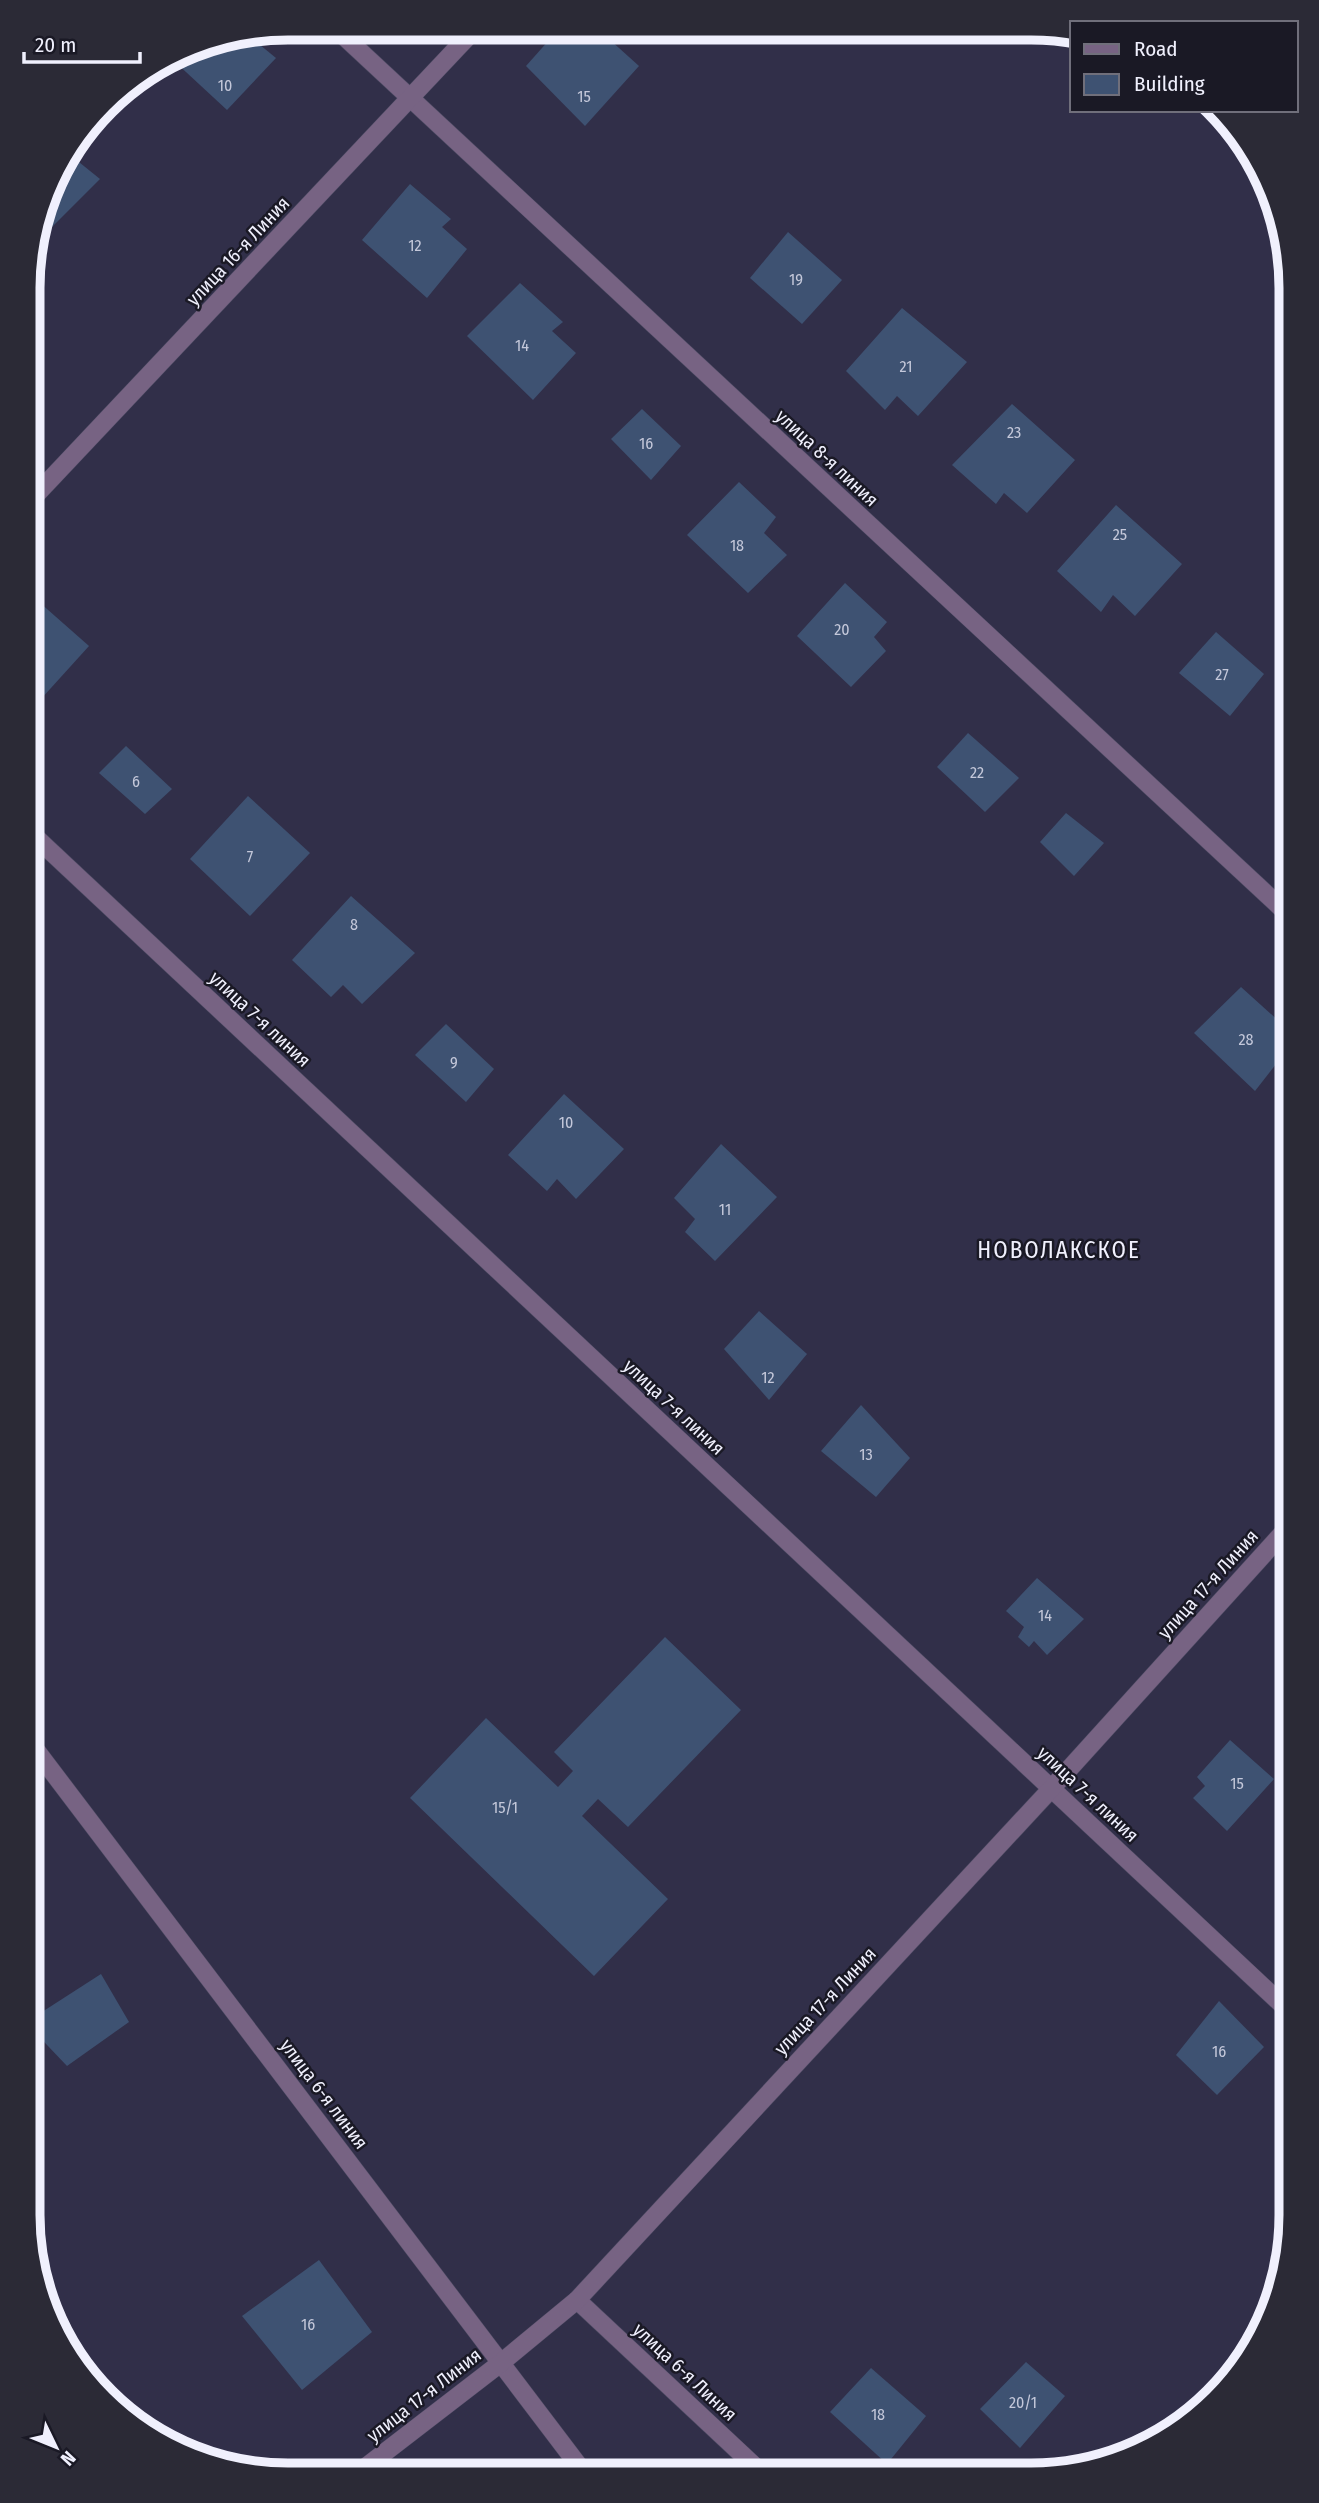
<svg xmlns="http://www.w3.org/2000/svg" width="1319" height="2503" font-family="'Fira Sans Condensed',sans-serif">
  <style>
    .building { fill: #3e5272 }
    .lines { fill: none; stroke-linecap: round; stroke-linejoin: round }
    .minor-casing { stroke: #4c4a62; stroke-width: 19 }
    .minor { stroke: #776383; stroke-width: 18 }
    .labels { text-anchor: middle; dominant-baseline: central; stroke-width: 5; stroke-linejoin: round; paint-order: stroke }
    .number-label { font-size: 16px; fill: #c4c8da }
    .street-label { font-size: 19px; fill: #f0f0fd; stroke: #1a1925 }
    .quarter-label { font-size: 23px; letter-spacing: 2px; fill: #f0f0fd; stroke: #1a1925 }
    .rim { fill: none; stroke: #f0f0fd; stroke-width: 9 }
  </style>
  <rect width="100%" height="100%" fill="#312f49"/>
  <g class="building">
    <path d="M558,30H599L639,66L585,126L526,66Z"/>
    <path d="M249,36L276,58L227,110L173,60L189,48Z"/>
    <path d="M69,154L100,179L41,238L36,234L55,173Z"/>
    <path d="M410,184L451,219L442,227L467,249L427,298L362,240Z"/>
    <path d="M788,232L842,280L802,324L750,278Z"/>
    <path d="M520,283L563,322L552,331L576,353L533,400L467,336Z"/>
    <path d="M902,308L967,362L918,416L897,396L885,410L846,371Z"/>
    <path d="M1012,404L1075,460L1027,513L1004,493L996,504L952,465Z"/>
    <path d="M642,409L681,446L651,480L611,439Z"/>
    <path d="M739,482L776,517L764,533L787,555L748,593L687,535Z"/>
    <path d="M1116,505L1182,564L1135,616L1113,595L1101,612L1057,571Z"/>
    <path d="M845,583L887,622L874,637L886,651L851,687L797,636Z"/>
    <path d="M30,594L89,646L31,710L30,709Z"/>
    <path d="M1216,632L1264,674L1230,716L1179,673Z"/>
    <path d="M968,733L1019,778L985,812L937,767Z"/>
    <path d="M126,746L172,789L145,814L99,773Z"/>
    <path d="M1291,746V776L1276,763Z"/>
    <path d="M248,796L310,853L250,916L190,859Z"/>
    <path d="M1066,813L1104,843L1074,876L1040,842Z"/>
    <path d="M351,896L415,953L362,1004L343,985L331,997L292,960Z"/>
    <path d="M1241,987L1291,1032V1045L1255,1091L1194,1033Z"/>
    <path d="M446,1024L494,1069L466,1102L415,1055Z"/>
    <path d="M564,1094L624,1149L576,1199L557,1179L547,1191L508,1155Z"/>
    <path d="M721,1144L777,1197L715,1261L685,1232L695,1219L674,1198Z"/>
    <path d="M759,1311L807,1354L769,1400L724,1349Z"/>
    <path d="M861,1405L910,1458L876,1497L821,1451Z"/>
    <path d="M1037,1578L1084,1619L1047,1655L1034,1641L1029,1647L1018,1637L1024,1627L1006,1611Z"/>
    <path d="M665,1637L741,1710L628,1827L598,1799L582,1816L668,1899L594,1976L410,1798L486,1718L558,1787L573,1771L554,1752Z"/>
    <path d="M1230,1740L1274,1779L1227,1831L1193,1798L1205,1786L1197,1777Z"/>
    <path d="M101,1974L129,2022L67,2066L28,2025V2021Z"/>
    <path d="M1219,2001L1264,2047L1217,2095L1176,2055Z"/>
    <path d="M1290,2168V2190L1279,2180Z"/>
    <path d="M319,2260L372,2332L302,2390L242,2316Z"/>
    <path d="M1026,2362L1065,2396L1020,2448L980,2409Z"/>
    <path d="M871,2368L926,2416L887,2464L830,2412Z"/>
  </g>
  <g class="lines">
    <defs>
      <g id="minor">
        <path d="M335,28L1291,917"/>
        <path d="M30,501L475,29"/>
        <path d="M30,832L1290,2012"/>
        <path d="M29,1741L585,2474"/>
        <path d="M577,2300L763,2474"/>
        <path d="M358,2473L502,2362L577,2300L1051,1789L1291,1524"/>
      </g>
    </defs>
    <use href="#minor" class="minor-casing"/>
    <use href="#minor" class="minor"/>
  </g>
  <g class="labels">
    <g class="number-label">
      <text x="225" y="85">10</text>
      <text x="584" y="96">15</text>
      <text x="415" y="245">12</text>
      <text x="796" y="279">19</text>
      <text x="522" y="345">14</text>
      <text x="906" y="366">21</text>
      <text x="1014" y="432">23</text>
      <text x="646" y="443">16</text>
      <text x="1120" y="534">25</text>
      <text x="737" y="545">18</text>
      <text x="842" y="629">20</text>
      <text x="1222" y="674">27</text>
      <text x="977" y="772">22</text>
      <text x="136" y="781">6</text>
      <text x="250" y="856">7</text>
      <text x="354" y="924">8</text>
      <text x="1246" y="1039">28</text>
      <text x="454" y="1062">9</text>
      <text x="566" y="1122">10</text>
      <text x="725" y="1209">11</text>
      <text x="768" y="1377">12</text>
      <text x="866" y="1454">13</text>
      <text x="1045" y="1615">14</text>
      <text x="1237" y="1783">15</text>
      <text x="505" y="1807">15/1</text>
      <text x="1219" y="2051">16</text>
      <text x="308" y="2324">16</text>
      <text x="1023" y="2402">20/1</text>
      <text x="878" y="2414">18</text>
    </g>
    <g class="street-label">
      <text transform="translate(238 251) rotate(-47)">улица 16-я Линия</text>
      <text transform="translate(827 458) rotate(43)">улица 8-я линия</text>
      <text transform="translate(260 1019) rotate(43)">улица 7-я линия</text>
      <text transform="translate(674 1407) rotate(43)">улица 7-я линия</text>
      <text transform="translate(1208 1584) rotate(-48)">улица 17-я Линия</text>
      <text transform="translate(1088 1794) rotate(43)">улица 7-я линия</text>
      <text transform="translate(825 2001) rotate(-47)">улица 17-я Линия</text>
      <text transform="translate(324 2094) rotate(53)">улица 6-я линия</text>
      <text transform="translate(685 2372) rotate(43)">улица 6-я Линия</text>
      <text transform="translate(424 2395) rotate(-38)">улица 17-я Линия</text>
    </g>
    <g class="quarter-label">
      <text x="1059" y="1250">НОВОЛАКСКОЕ</text>
    </g>
  </g>
  <path d="M0 0H1319V2503H0ZM288 40H1031A248 248 0 0 1 1279 288V2215A248 248 0 0 1 1031 2463H288A248 248 0 0 1 40 2215V288A248 248 0 0 1 288 40Z" fill="#2b2a36" fill-rule="evenodd"/>
  <path class="rim" d="M288 40H1031A248 248 0 0 1 1279 288V2215A248 248 0 0 1 1031 2463H288A248 248 0 0 1 40 2215V288A248 248 0 0 1 288 40Z"/>
  <rect x="1070" y="21" width="228" height="91" fill="#1a1925" stroke="#706f7b" stroke-width="2"/>
  <rect x="1084" y="44" width="35" height="10" fill="#776383" stroke="#706f7b" stroke-width="2"/>
  <text x="1134" y="56" font-size="21" fill="#f0f0fd">Road</text>
  <rect x="1084" y="74" width="35" height="21" fill="#3e5272" stroke="#706f7b" stroke-width="2"/>
  <text x="1134" y="91" font-size="21" fill="#f0f0fd">Building</text>
  <g transform="translate(56 2447) rotate(133)" stroke="#1a1925" stroke-width="5" paint-order="stroke">
  <path d="M0-5L12 26L0 18L-12 26Z" fill="#f0f0fd"/>
  <text y="-10" font-size="19" font-weight="bold" text-anchor="middle" fill="#f0f0fd">N</text>
  </g>
  <path d="M24 52v10h116v-10" fill="none" stroke="#f0f0fd" stroke-width="3.5"/>
  <text x="35" y="52" font-size="21" fill="#f0f0fd" stroke="#1a1925" stroke-width="5" paint-order="stroke">20 m</text>
</svg>
